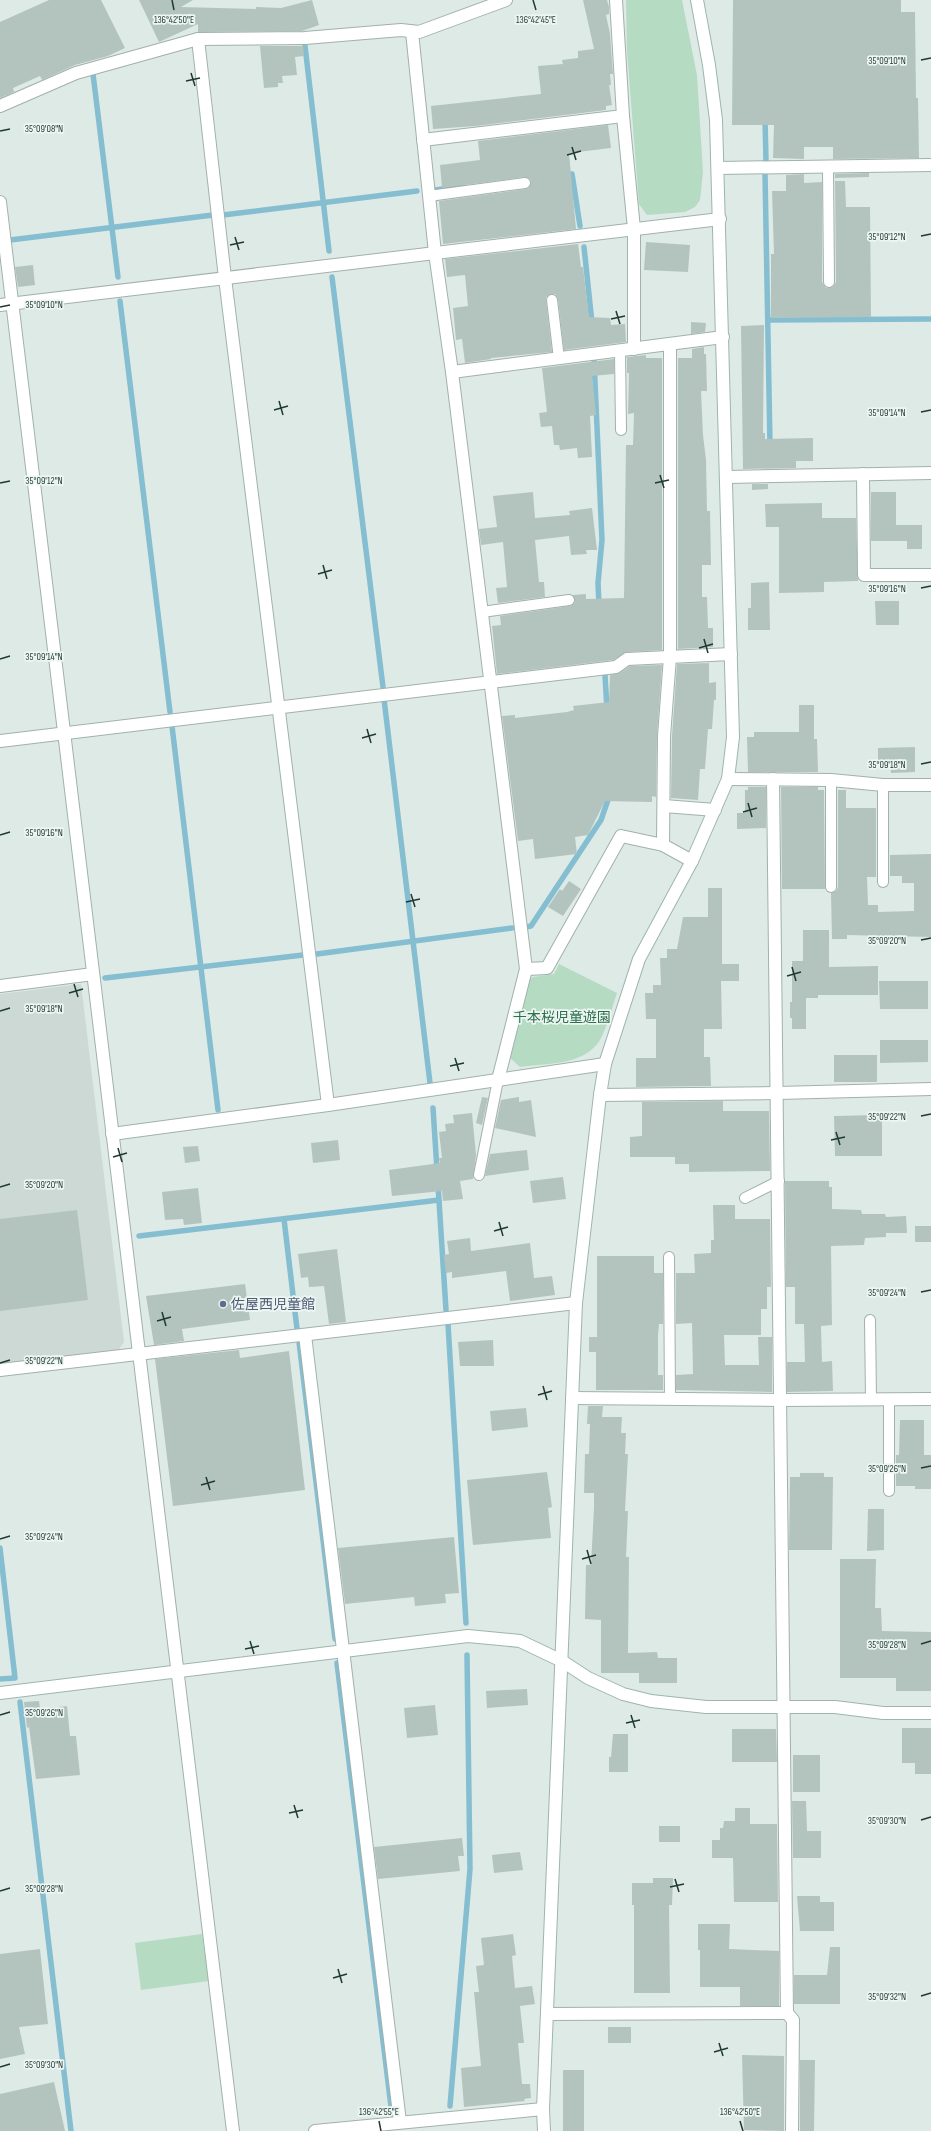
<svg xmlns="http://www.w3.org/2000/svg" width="931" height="2131" font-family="'Sofia Sans Condensed','Noto Sans JP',sans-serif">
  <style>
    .built { fill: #ccd9d4 }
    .green { fill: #b6dbc3 }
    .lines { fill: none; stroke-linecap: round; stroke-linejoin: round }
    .stream { stroke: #85bed0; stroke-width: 5.5 }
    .building { fill: #b3c4bf }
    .lane-casing { stroke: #a1b1ac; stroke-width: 12 }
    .street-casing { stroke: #a1b1ac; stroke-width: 14 }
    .secondary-casing { stroke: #9db5af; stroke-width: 14 }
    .lane { stroke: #fff; stroke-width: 10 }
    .street { stroke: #fff; stroke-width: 12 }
    .secondary { stroke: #fff; stroke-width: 12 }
    .ticks { fill: none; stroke: #1f3934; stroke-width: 1.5 }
    .service-dot { fill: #5c6f8a; stroke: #eef6f3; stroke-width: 1.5 }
    .labels { text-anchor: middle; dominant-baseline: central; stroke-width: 3.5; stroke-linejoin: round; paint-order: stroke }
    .park-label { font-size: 14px; fill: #2a704b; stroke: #eef6f3 }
    .service-label { font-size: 14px; fill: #4e5e75; stroke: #eef6f3; text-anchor: start }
    .ticks-label { font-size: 10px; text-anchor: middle; fill: #1f3934; stroke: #eef6f3; stroke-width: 3.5; stroke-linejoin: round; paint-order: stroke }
  </style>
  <rect width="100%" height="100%" fill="#deeae5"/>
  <path class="built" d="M81,984L124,1342L117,1352L0,1366V994Z"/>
  <g class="green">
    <path d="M626,0H682L697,75L703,172L700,200L695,207L685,212L647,215L639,204L627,51Z"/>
    <path d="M559,964L617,993C612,1007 606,1032 598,1043C580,1066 546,1063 520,1067L508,1056L526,981L533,977L554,974Z"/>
    <path d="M202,1934L209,1981L141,1990L135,1943Z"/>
  </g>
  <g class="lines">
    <g class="stream">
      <path d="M305,46L329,251"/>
      <path d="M93,74L118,277"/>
      <path d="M765,118L766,162"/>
      <path d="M765,173L770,445"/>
      <path d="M565,175L572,174L580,226"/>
      <path d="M435,190L463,186"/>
      <path d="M223,215L417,191"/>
      <path d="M10,240L213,215"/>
      <path d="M584,247L592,323"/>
      <path d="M332,277L383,687"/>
      <path d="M120,301L170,712"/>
      <path d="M768,320L931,319"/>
      <path d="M594,359L602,540L598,583L599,605"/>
      <path d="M605,675L607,710"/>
      <path d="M384,699L430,1083"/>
      <path d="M172,726L218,1110"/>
      <path d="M526,927L531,926L601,820L610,794"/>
      <path d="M317,954L512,928"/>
      <path d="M105,978L303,955"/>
      <path d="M433,1108L437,1170"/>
      <path d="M438,1185L446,1310"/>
      <path d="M284,1219L297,1329"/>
      <path d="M139,1236L439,1200"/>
      <path d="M448,1324L466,1623"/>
      <path d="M299,1342L335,1639"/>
      <path d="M0,1548L15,1678L0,1679"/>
      <path d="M337,1663L392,2115"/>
      <path d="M20,1702L71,2131"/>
      <path d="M450,2106L470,1869L467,1655"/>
    </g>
  </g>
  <g class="building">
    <path d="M49,0H101L125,48L108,56L75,65L42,80L40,76L13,88L14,92L0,98V22Z"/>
    <path d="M139,0H193L181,7L256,9V7L281,8L312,0L319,25L302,31L198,32V24L159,42Z"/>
    <path d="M583,0H607L609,7V14L606,15L610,34L613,74H610L611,85H609L612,105L606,106V110L476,126L433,129L431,106L541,94L538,66L563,64L562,60L578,58V51L594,49Z"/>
    <path d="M733,0H901V12H915L916,98H918L919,158L833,159V147H804V159L773,158L774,125H732Z"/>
    <path d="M260,46H303L304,56L295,57L297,75L282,76L283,83H278V87L264,88Z"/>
    <path d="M608,125L611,148L569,153L576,229L443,244L439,201L526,189L529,188L531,183L530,179L524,177L442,188L440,165L480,160L478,141Z"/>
    <path d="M869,173V177L835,178V174Z"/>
    <path d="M804,174V183L822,182V282L826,288L833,287L836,282L835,181H845L846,207H870L871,317L771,318V254H774L772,191H786V175Z"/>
    <path d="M646,242L690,245L688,272L644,270Z"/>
    <path d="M578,244L581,267H583L589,317L610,318L611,325L625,324L626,342L564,350L558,299L555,294H551L546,297V301L552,352L491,358V359L465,363L462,339L456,340L453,308L468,306L465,275L447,277L445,259Z"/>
    <path d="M33,265L35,285L18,287L15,267Z"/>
    <path d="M691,322L706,323L705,332L691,334Z"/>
    <path d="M764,325L763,433H765V439L813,438V461H796V468L743,469L741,326Z"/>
    <path d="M704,347V354H706L707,391H701L703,435L706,460L707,511H710L711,565H702V597H707L708,628H713V647L678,649V358H692V349Z"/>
    <path d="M646,355V358H662V650L627,652L613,660L497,674L492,626L501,625L500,616L570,606L575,602L573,595L586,594V599L624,598L626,445H633L634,413L628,414L629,373H627V357Z"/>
    <path d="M614,359V374L592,376L596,415L590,416L592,457L578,458L577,448L560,450L559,445H554L552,426L541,427L539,413L547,412L542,368Z"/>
    <path d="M752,484H768V489L752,490Z"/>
    <path d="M533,492L535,518L570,515L569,511L592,508L597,550H586L587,554L571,555L569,536L535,540L539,582H544L545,597L498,603L496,588L507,587L503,542L481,545L479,529L497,527L493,496Z"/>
    <path d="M871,492H896V525H922V549H907V541H871Z"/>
    <path d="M822,503V518H856L858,581L824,582V592L779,593V527H766L765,504Z"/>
    <path d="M769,582L770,630H748V608H751V583Z"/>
    <path d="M875,601H899V625H876Z"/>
    <path d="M709,663V683L716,682V700H714L712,729H708L705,769H700L698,800L671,798L672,736L677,664Z"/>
    <path d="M662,665L657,735L656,797L652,796V802L605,801L588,835L575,837L577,854L535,859L533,839L518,841L502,716L515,715V718L567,712L574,710L573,706L609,702L610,675L620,673L630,666Z"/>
    <path d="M799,705H814V739H817L818,772H748L747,737H754V732H799Z"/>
    <path d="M915,747V772L891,773L890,764H878V748Z"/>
    <path d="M748,787H766V828L737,829V813H745V790H748Z"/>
    <path d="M781,787H818V790H824L825,889H782Z"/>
    <path d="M838,790H846V808H876V877H867L868,905H878V912L914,911V883H902V876H890V855L931,854V937L847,935V939H832L831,893L836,891L838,887Z"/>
    <path d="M569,881L581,889L563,916L548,907L560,889L562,891Z"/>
    <path d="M708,888H722V964H739V981H721L722,1029H704V1057H710L711,1086L636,1087V1058H656V1019H646L645,993H653V985H661L660,958H667V949H677L683,917H708Z"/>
    <path d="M803,930H829V967L878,966V995H818V998H806V1029H792V1018H790V1002H792V961H803Z"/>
    <path d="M879,981H928V1009H880Z"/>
    <path d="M880,1040H928V1062L880,1063Z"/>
    <rect x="834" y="1055" width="43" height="27"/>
    <path d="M482,1097L488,1098L482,1125L476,1123Z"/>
    <path d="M519,1097V1102L531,1100L536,1137L495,1128L501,1100Z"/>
    <path d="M723,1101V1111H769L770,1171L689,1172V1164H675V1157H630V1137L642,1136V1102Z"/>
    <path d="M472,1113L476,1155L473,1179L460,1181L463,1199L443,1201L442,1191L392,1196L389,1170L440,1163L439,1158H442L439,1132L446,1131L445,1124L454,1123L453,1115Z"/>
    <path d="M878,1115V1120H882V1156H835L834,1116Z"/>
    <path d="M338,1140L340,1160L313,1163L311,1143Z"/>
    <path d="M198,1146L200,1161L185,1163L183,1147Z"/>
    <path d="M527,1150L529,1170L485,1176L490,1154Z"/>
    <path d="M563,1177L566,1199L533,1203L530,1181Z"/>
    <path d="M785,1181H829V1187H832V1209L861,1210L862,1214H885L886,1217L906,1216L907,1233H886V1237L865,1238L864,1245L831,1246L832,1325L821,1326L822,1362L832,1361L833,1391L787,1392V1362H805L804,1324H795V1287H786Z"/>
    <path d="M198,1188L202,1223L184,1225L183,1219L165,1220L162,1192Z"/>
    <path d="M713,1205H735V1219H770L771,1287H767V1309H761V1335H724L725,1365H759L758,1337H772V1392L676,1390V1375L693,1374L692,1323L676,1324V1273H695L694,1254L711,1253V1240H714Z"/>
    <path d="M77,1210L88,1300L0,1311V1219Z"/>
    <rect x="915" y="1226" width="16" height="16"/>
    <path d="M470,1238L471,1251L530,1243L534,1278L552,1276L555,1295L510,1301L506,1271L452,1278V1272L446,1273L444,1255L449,1254L447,1241Z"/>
    <path d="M337,1249L346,1322L329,1324L324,1286L309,1287L308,1277L301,1278L298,1254Z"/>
    <path d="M597,1256H654V1273H663V1324H659L658,1335V1375H663V1390H596V1352H589V1337H597Z"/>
    <path d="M245,1284L250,1320L182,1329L184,1341L154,1345L146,1296Z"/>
    <path d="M493,1340L494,1366H460L458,1342Z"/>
    <path d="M239,1350L240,1358L289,1351L305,1490L173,1506L155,1359Z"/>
    <path d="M588,1406H603L602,1417H622L621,1433H626L625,1454H628L625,1511H628L626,1557H629L628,1653L657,1652L658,1658H677V1683H639V1673H601V1620L585,1619L586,1565H591L594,1508V1493H584L585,1454H589L590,1424H587Z"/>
    <path d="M526,1408L528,1427L492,1431L490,1411Z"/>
    <path d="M900,1420H924V1455H931V1489H915V1486H896V1455H899Z"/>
    <path d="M547,1472L552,1507L548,1508L551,1538L473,1545L467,1480Z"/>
    <path d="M800,1473H824V1477H833L832,1550H789L790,1477H800Z"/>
    <path d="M868,1509H884V1550L867,1551Z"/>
    <path d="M454,1537L459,1593L445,1594L446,1603L415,1606L414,1597L345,1604L338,1548Z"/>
    <path d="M840,1559H876L875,1608H881L882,1631L931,1632V1691H896V1678H840Z"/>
    <path d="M527,1689L528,1705L487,1708L486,1691Z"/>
    <path d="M39,1701L40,1709L67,1706L70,1736H76L80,1775L36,1779L29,1727L27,1728L24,1702Z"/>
    <path d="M435,1705L438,1735L407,1738L404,1708Z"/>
    <path d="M902,1728H931V1774H915V1763H902Z"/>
    <path d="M732,1729H776L777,1762H732Z"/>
    <path d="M613,1734H628V1772H609V1757H611Z"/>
    <rect x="793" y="1755" width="27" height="37"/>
    <path d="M792,1801H806L807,1831H821V1858H793Z"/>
    <path d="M735,1808H750V1824H777L778,1902H734L733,1858H712V1840H720V1828H723L724,1821H735Z"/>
    <rect x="659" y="1826" width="21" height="16"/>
    <path d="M462,1838L464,1856H458L460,1871L378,1879L374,1847Z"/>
    <path d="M520,1852L523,1870L494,1873L492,1855Z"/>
    <path d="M653,1878H673L672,1905H669L670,1993H634V1905H632V1883H653Z"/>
    <path d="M797,1896H820V1902H834V1931H800Z"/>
    <path d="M698,1924H730L729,1949L779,1951V2006H740V1987H700V1950H698Z"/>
    <path d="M513,1934L516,1955L512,1956L515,1988L532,1986L535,2004L520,2006L524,2043H518L522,2084H530L531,2098L524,2099L525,2101L464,2107L461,2068L481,2066L474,1992H479L476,1966L484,1965L481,1938Z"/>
    <path d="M830,1947H840V2004H794V1975H827Z"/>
    <path d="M40,1949L48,2024L19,2027L25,2054L0,2059V1954Z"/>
    <rect x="608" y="2027" width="23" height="16"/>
    <path d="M742,2055L784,2056V2131L744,2130Z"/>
    <path d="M800,2060H815L814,2131H800Z"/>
    <rect x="563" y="2070" width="21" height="61"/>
    <path d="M54,2082L65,2131H0V2094Z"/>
  </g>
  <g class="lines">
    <defs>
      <g id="lane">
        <path d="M828,167L829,282"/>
        <path d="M429,196L525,183"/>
        <path d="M552,300L559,359"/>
        <path d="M620,351L621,430"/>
        <path d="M482,612L569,600"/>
        <path d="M831,780V887"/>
        <path d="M883,882V785"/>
        <path d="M479,1175L498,1080"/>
        <path d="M745,1198L779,1181"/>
        <path d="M669,1257L670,1399"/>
        <path d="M870,1320L871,1399"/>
        <path d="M889,1399V1491"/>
      </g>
      <g id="street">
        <path d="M616,0L623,116L634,229V349"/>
        <path d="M412,32L435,253L452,372L526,969L498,1080"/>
        <path d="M198,39L225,278L328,1105"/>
        <path d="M0,106L76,73L198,39L305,38L401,30L419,32L506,0"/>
        <path d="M423,140L623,116"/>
        <path d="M718,168L931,165"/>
        <path d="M0,202L233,2131"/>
        <path d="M0,305L720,219"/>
        <path d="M452,372L723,337"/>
        <path d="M863,474L864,575H931"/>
        <path d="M727,477L931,473"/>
        <path d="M0,741L616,667L627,659L731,654"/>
        <path d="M728,779L831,780L883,785H931"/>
        <path d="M773,779L787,2013L793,2020L792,2131"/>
        <path d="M664,806L715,810"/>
        <path d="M663,845L664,736L670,657V344"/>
        <path d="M526,969L547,968L621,836L663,845L692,861"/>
        <path d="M0,986L93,974"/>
        <path d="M600,1095L778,1093L931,1089"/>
        <path d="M112,1134L328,1105L605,1064"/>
        <path d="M305,1335L400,2122"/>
        <path d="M0,1370L576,1303"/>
        <path d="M572,1398L781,1400L931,1399"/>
        <path d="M547,2014L787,2013"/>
        <path d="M315,2131L543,2109"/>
      </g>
      <g id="secondary">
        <path d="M0,1693L468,1636L520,1641L562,1661L588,1678L623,1694L651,1701L706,1707H835L883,1713H931"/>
        <path d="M544,2131L543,2109L576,1303L600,1095L605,1064L639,959L692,861L728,779L733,737L716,120L709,65L697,0"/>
      </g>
    </defs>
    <use href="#lane" class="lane-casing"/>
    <use href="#street" class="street-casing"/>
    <use href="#secondary" class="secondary-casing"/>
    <use href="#lane" class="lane"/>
    <use href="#street" class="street"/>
    <use href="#secondary" class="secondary"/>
  </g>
  <path class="ticks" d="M172,0L174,10M533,0L536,10M921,60L931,58M191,73L195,86M186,81L200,78M0,131L10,129M572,147L576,160M567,155L581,151M921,236L931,234M235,237L239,250M230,245L244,242M0,307L10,305M616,311L620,324M611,319L625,316M279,401L283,415M274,410L288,406M921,412L931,410M660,475L664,488M0,483L10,481M655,483L669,480M323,565L327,579M318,574L332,570M921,588L931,586M704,639L708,653M699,648L713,644M0,659L10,656M367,729L371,743M362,738L376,734M921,764L931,762M748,803L752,817M743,812L757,808M0,835L10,832M411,894L415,907M406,902L420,899M921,940L931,938M792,967L796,981M787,976L801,972M74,984L78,997M69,993L83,989M0,1011L10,1008M455,1058L459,1071M450,1066L464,1063M921,1116L931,1114M836,1132L840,1145M831,1140L845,1137M118,1148L122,1162M113,1157L127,1153M0,1187L10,1184M499,1222L503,1236M494,1231L508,1227M921,1292L931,1290M162,1312L166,1326M157,1321L171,1317M0,1363L10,1360M543,1386L547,1400M538,1395L552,1391M921,1468L931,1466M206,1477L210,1490M201,1485L215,1481M0,1539L10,1536M587,1550L591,1564M582,1559L596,1555M250,1641L254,1654M921,1644L931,1641M245,1649L259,1646M0,1715L10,1712M631,1715L635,1728M626,1723L640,1720M294,1805L298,1818M289,1813L303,1810M921,1820L931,1817M675,1879L679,1892M670,1887L684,1884M0,1891L10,1888M338,1969L342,1983M333,1978L347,1974M921,1996L931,1993M719,2043L723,2056M714,2052L728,2048M0,2067L10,2064M379,2121L381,2131M740,2121L743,2131"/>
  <circle class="service-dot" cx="223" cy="1304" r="4"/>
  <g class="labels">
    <g class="park-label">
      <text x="562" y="1017">千本桜児童遊園</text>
    </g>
    <g class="service-label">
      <text x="231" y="1304">佐屋西児童館</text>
    </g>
  </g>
  <g class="ticks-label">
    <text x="174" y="23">136°42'50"E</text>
    <text x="536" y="23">136°42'45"E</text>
    <text x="887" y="64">35°09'10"N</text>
    <text x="44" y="132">35°09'08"N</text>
    <text x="887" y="240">35°09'12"N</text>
    <text x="44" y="308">35°09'10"N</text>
    <text x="887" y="416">35°09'14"N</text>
    <text x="44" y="484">35°09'12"N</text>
    <text x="887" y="592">35°09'16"N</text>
    <text x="44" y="660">35°09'14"N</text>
    <text x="887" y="768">35°09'18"N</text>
    <text x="44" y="836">35°09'16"N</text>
    <text x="887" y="944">35°09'20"N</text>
    <text x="44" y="1012">35°09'18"N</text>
    <text x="887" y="1120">35°09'22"N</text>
    <text x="44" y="1188">35°09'20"N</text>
    <text x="887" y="1296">35°09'24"N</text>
    <text x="44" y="1364">35°09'22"N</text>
    <text x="887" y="1472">35°09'26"N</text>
    <text x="44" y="1540">35°09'24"N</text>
    <text x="887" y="1648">35°09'28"N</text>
    <text x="44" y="1716">35°09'26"N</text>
    <text x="887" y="1824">35°09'30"N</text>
    <text x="44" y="1892">35°09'28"N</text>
    <text x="887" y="2000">35°09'32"N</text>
    <text x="44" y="2068">35°09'30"N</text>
    <text x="379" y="2115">136°42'55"E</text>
    <text x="740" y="2115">136°42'50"E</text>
  </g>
</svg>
